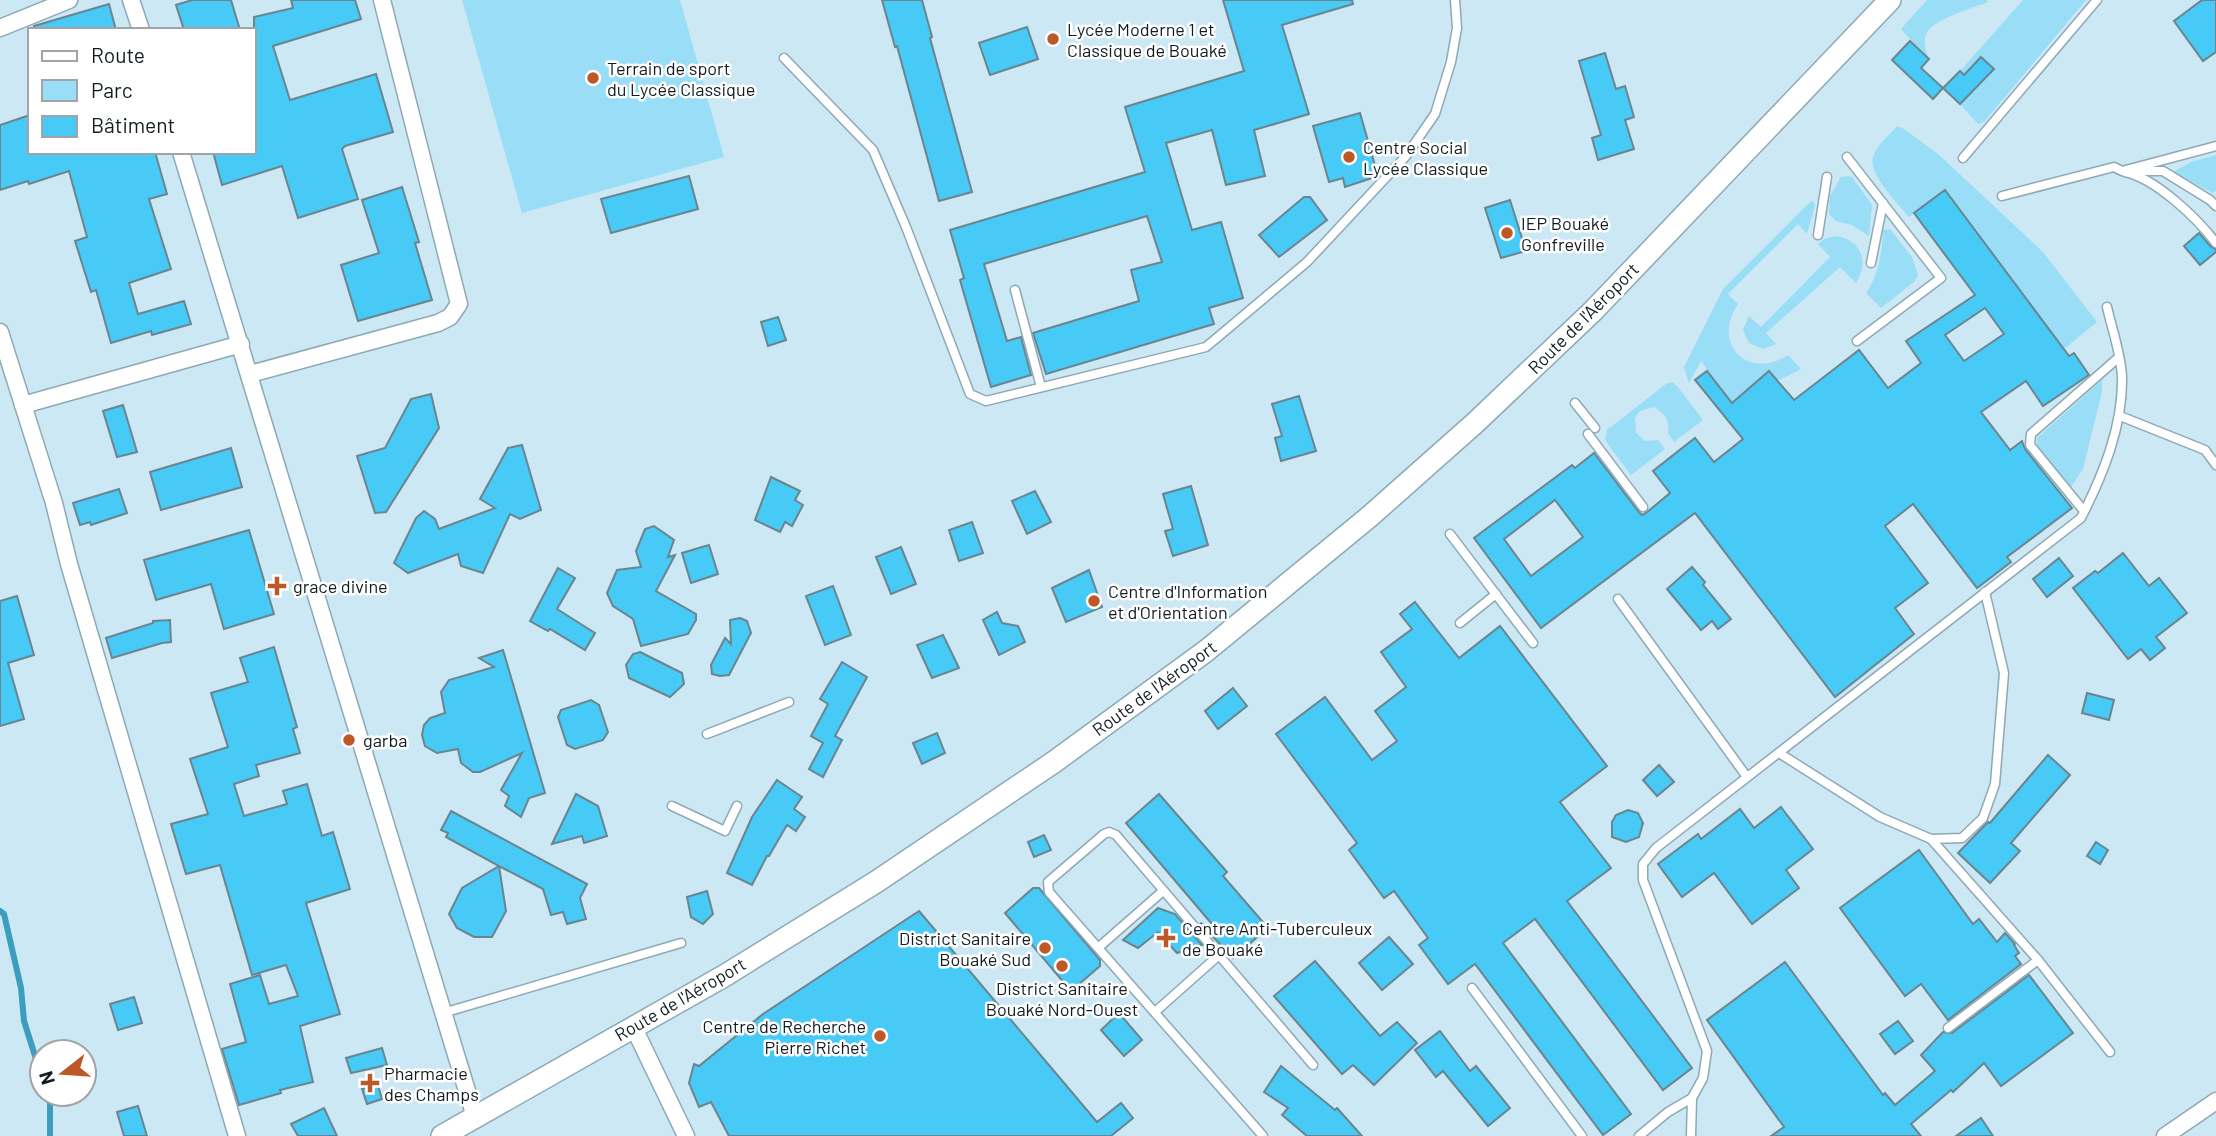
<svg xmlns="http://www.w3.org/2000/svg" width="2216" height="1136" font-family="Barlow,sans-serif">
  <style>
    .green { fill: #99ddf7 }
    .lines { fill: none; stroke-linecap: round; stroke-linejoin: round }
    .stream { stroke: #3c9dbe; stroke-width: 6 }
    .building { fill: #47caf5; stroke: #6a8590; stroke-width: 2; fill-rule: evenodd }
    .service-casing { stroke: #8da9b4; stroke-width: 11 }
    .minor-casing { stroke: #8da9b4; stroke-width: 19 }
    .secondary-casing { stroke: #8da9b4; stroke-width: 24 }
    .service { stroke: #fff; stroke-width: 8 }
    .minor { stroke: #fff; stroke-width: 16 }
    .secondary { stroke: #fff; stroke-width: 21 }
    .poi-dot { fill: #bd5926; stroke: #fff; stroke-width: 2.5 }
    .labels { text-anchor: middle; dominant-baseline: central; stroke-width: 5; stroke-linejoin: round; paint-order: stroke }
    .poi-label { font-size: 18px; fill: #111c20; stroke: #fff; text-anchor: start }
    .street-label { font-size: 18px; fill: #111c20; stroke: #fff }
  </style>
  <rect width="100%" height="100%" fill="#cbe8f4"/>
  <g class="green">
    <path d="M462,0H680L724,157L522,213Z"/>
    <path d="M1927,0H1987L1988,2C1973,8 1936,18 1927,32C1922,41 1926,50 1929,59L1901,29Z"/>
    <path d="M2023,0H2086L1984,122L1978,124L1960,104L1993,69L1981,57L1964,75L1960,71Z"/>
    <path d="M1897,126L1904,129L1938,154L2043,252L2097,322L2064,349L1945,190L1909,217C1898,204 1868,174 1873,157C1877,145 1888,136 1897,126Z"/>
    <path d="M2216,155V191L2213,193L2173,172L2191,162Z"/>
    <path d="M1847,176L1852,177L1872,205L1869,236L1852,225L1836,221L1829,214L1830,196L1841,177Z"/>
    <path d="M1813,201L1815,205L1807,234L1798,224L1728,294L1738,304C1711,344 1748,381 1788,355L1801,369L1777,381L1740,413L1701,361L1689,383L1684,367L1723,289L1810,202Z"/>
    <path d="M1890,229L1912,257L1918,275L1915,281L1881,308L1866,293C1879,274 1882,253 1883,230Z"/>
    <path d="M1837,236C1862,241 1869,262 1856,283L1840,267L1766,333L1776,344L1763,349L1749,343L1743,330L1749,316L1761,327L1830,257L1818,244L1826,238Z"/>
    <path d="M2102,380V392L2083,469L2071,487L2037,445V438Z"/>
    <path d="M1672,382L1677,386L1703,420L1674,442L1668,433C1670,421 1665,413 1654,407L1640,411L1635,418L1636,433L1645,441L1658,440L1665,449L1631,475L1607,443L1605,438L1607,430L1666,384Z"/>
  </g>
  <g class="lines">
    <g class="stream">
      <path d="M0,911L4,914L21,988L24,1021L42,1078"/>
      <path d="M47,1094L50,1103V1136"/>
    </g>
  </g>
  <g class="building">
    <path d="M192,0H231L240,30H184L176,5Z"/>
    <path d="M291,0H355L361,19L273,46L290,100L376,74L393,132L345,146L342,149L358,199L298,218L282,166L222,185L213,152H254V17L293,8Z"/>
    <path d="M882,0H922L932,37L930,38L972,192L939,201L897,46L895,47Z"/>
    <path d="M1223,0H1352L1353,4L1282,25L1309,114L1254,130L1265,176L1226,185L1212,130L1166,143L1192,230L1221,222L1243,298L1209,308L1214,324L1046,374L1033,333L1139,301L1131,270L1162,262L1147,216L984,264L1007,341L1021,337L1031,375L991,387L960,280L964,278L950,230L1145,172L1125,107L1244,71Z"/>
    <path d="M2202,0H2216V52L2203,61L2174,21Z"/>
    <path d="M109,4L116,30H35L34,26Z"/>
    <path d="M1027,27L1038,59L990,75L979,43Z"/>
    <path d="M1910,41L1929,59L1921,68L1943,88L1933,99L1892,60Z"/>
    <path d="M1605,53L1616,89L1625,86L1634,117L1625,120L1634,149L1598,160L1592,138L1601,135L1579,61Z"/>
    <path d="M1981,57L1994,69L1960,104L1943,88L1960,71L1964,75Z"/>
    <path d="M1360,113L1378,176L1345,187L1343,178L1329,182L1313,126Z"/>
    <path d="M30,115V152H155L167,194L149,199L171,269L129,283L138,314L184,301L191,324L152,335L151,331L111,343L96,290L91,292L75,241L87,237L69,171L29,184L28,181L0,190V125Z"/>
    <path d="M689,176L698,209L611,233L601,199Z"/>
    <path d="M402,187L419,242L415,243L432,300L358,321L341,265L379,253L362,200Z"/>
    <path d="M1945,190L2069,356L2074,353L2089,375L2043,406L2026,381L1981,412L2010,450L2022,441L2025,449L2072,508L2007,557L2011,562L1977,588L1913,504L1885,526L1928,583L1895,608L1914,634L1835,697L1695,513L1541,628L1474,538L1572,465L1575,468L1594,453L1638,511L1642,515L1646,513L1670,493L1653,471L1695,438L1714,462L1743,439L1695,380L1707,371L1732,403L1769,371L1794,400L1859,350L1888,388L1921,363L1906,341L1975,295L1914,213ZM1985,308L2004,334L1964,361L1945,335ZM1555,500L1583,537L1531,576L1504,539Z"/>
    <path d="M1304,197H1310L1327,220L1279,257L1259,235Z"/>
    <path d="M1510,200L1526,251L1501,258L1485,208Z"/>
    <path d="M2199,233L2211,247L2216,249V252L2200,265L2184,246Z"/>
    <path d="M778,317L786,340L768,346L761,322Z"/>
    <path d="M431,394L439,428L386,512L375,513L357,456L385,448L411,399Z"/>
    <path d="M1299,396L1316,451L1281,461L1275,438L1282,436L1272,404Z"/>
    <path d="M123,405L137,452L117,457L103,411Z"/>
    <path d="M522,445L541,510L520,519L510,514L483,573L461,566L458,554L408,573L394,563L416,518L424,511L435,519L439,529L495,508L480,499L508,448Z"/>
    <path d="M231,448L242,487L161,510L150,472Z"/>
    <path d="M771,477L800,491L795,500L803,505L792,526L785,522L780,532L755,520Z"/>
    <path d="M1191,486L1208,545L1173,556L1165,531L1173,529L1163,494Z"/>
    <path d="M119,489L127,513L91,525L90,522L80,525L73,503Z"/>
    <path d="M1035,491L1051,522L1027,534L1012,501Z"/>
    <path d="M972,522L983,553L959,561L949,530Z"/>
    <path d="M654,526L674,540L668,557L675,555L656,591L696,614V620L688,634L641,646L633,619L613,606L607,593L617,570L641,567L636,551L645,529Z"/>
    <path d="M249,530L274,614L224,629L211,584L156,600L144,560Z"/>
    <path d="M709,545L718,574L691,583L682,553Z"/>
    <path d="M901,547L916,584L891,594L876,557Z"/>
    <path d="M2123,553L2149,586L2159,578L2187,613L2156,637L2165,648L2150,660L2141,649L2128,659L2073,588L2095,571L2098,573Z"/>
    <path d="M2059,558L2073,576L2047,597L2033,579Z"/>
    <path d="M1692,567L1705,582L1703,585L1731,619L1718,629L1712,621L1701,630L1667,589Z"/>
    <path d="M558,568L575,578L557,609L595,633L585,650L550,629L548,631L530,621Z"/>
    <path d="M1089,570L1102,607L1066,622L1052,588Z"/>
    <path d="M833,586L851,635L825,645L806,596Z"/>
    <path d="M17,596L34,655L8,663L24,719L0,726V601Z"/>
    <path d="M1415,602L1459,658L1500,626L1607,766L1560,802L1611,868L1567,901L1692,1068L1663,1090L1535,919L1503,943L1631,1114L1603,1135L1475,964L1448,984L1419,945L1428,938L1394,891L1384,898L1349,850L1357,843L1276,734L1325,697L1372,760L1397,741L1375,711L1406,687L1381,652L1412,629L1400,614Z"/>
    <path d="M997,612L1002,623L1018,626L1025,642L999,655L983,620Z"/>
    <path d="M740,618L747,621L751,633L729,675L720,676L712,674L711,665L725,638L731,644L730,620Z"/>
    <path d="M170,620L171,642L162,643L112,658L106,638L153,623V621Z"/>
    <path d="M943,635L959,668L932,678L917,645Z"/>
    <path d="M274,647L297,727L293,729L300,753L256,765L259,776L234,784L244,816L287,804L283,791L307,784L322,836L333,832L350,889L306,903L340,1014L300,1026L313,1082L280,1090L281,1093L239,1105L222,1049L246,1042L230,984L260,975L269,1004L298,996L286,965L252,975L220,865L186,874L171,824L208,814L190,759L228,747L211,693L248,682L240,658Z"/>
    <path d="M503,650L545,793L529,798L521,817L505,806L509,796L501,790L522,753L480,772H473L461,763L458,749L437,753L425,746L422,735L424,725L430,718L445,713L441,692L449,680L494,667L479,658Z"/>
    <path d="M640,652L682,673L684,684L670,697L629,678L626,665L633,654Z"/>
    <path d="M842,662L867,677L835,736L842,740L823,777L809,769L823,743L811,736L828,704L820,699Z"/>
    <path d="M1233,688L1247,706L1218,729L1205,711Z"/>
    <path d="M2087,693L2114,700L2109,720L2082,713Z"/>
    <path d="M591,700L599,705L608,732L603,740L575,749L567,745L558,717L561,710Z"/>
    <path d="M937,733L945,753L922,764L913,743Z"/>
    <path d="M2048,755L2070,775L2011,843L2020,851L1990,883L1958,853L1988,822L1990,823Z"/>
    <path d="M1659,765L1674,782L1657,796L1643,780Z"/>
    <path d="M777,780L802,797L794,809L805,817L796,831L787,825L769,856H767L752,885L727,873L752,817Z"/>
    <path d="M576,794L598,806L607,836L584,843L582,836L552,844Z"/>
    <path d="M1159,794L1227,872L1223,876L1268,928L1233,958L1200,923L1217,930L1126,823Z"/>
    <path d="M1781,807L1813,849L1786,870L1799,888L1752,924L1714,873L1682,897L1658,864L1698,834L1701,839L1740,809L1754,828Z"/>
    <path d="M1628,810L1638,813L1643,823L1639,837L1626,842L1612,837V822L1616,815Z"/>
    <path d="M451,811L587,884L580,898L586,919L567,924L563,912L551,915L543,889L499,866L506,911L492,937H474L457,928L449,914L462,888L499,866L446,837L448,833L441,830Z"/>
    <path d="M1044,835L1051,850L1034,857L1028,842Z"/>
    <path d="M2096,842L2108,850L2100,864L2087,856Z"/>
    <path d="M1919,850L1973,924L1979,919L1997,942L2005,933L2015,944L2014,945L2019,953L2015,956L2021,964L1948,1020L1921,984L1905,996L1840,908Z"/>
    <path d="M1033,888H1039L1100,960V966L1071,991L1005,913Z"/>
    <path d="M707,891L713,914L703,924L691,917L687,897Z"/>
    <path d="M1158,908L1175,914L1202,945L1177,953L1158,932L1138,948L1123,940Z"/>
    <path d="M919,911L1097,1122L1121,1103L1133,1118L1111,1136H729L711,1102L699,1107L689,1083L694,1064L699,1066L763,1014Z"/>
    <path d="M1389,937L1413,964L1382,990L1359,963Z"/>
    <path d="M1315,961L1380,1036L1397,1022L1417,1043L1374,1085L1353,1065L1342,1074L1274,996Z"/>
    <path d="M1785,962L1883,1095L1885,1093L1895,1105L1935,1071L1921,1055L1943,1032L1952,1033L2029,975L2073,1033L2001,1086L1984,1063L1953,1092L1951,1090L1911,1124L1921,1136H1771L1784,1127L1707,1020Z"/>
    <path d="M134,997L142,1023L118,1030L110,1004Z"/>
    <path d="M1119,1013L1142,1040L1124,1056L1101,1030Z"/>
    <path d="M1898,1021L1913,1041L1895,1054L1880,1034Z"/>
    <path d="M1440,1031L1470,1071L1476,1066L1510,1108L1488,1126L1443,1071L1436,1077L1415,1050Z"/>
    <path d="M382,1048L387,1065L351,1073L346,1058Z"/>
    <path d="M1281,1066L1335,1110L1337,1108L1362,1136H1307L1282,1115L1288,1108L1264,1092Z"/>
    <path d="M377,1082L382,1099L367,1104L362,1089Z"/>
    <path d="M138,1106L147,1136H124L117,1112Z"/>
    <path d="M324,1108L337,1136H298L291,1124Z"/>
    <path d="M1981,1118L1993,1136H1956Z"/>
  </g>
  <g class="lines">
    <defs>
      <g id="service">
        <path d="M784,58L873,150L906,227L970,394L986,401L1206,347L1307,262L1406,156L1435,114L1451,62L1457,28L1455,0"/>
        <path d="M1847,157L1941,278L1857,341"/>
        <path d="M1963,158L2097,0"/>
        <path d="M2135,171H2163L2210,200L2216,206"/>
        <path d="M2125,172C2155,178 2197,218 2216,243"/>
        <path d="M2002,196L2114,167L2122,171L2216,146"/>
        <path d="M1818,235L1827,177"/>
        <path d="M1871,263L1883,203"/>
        <path d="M1015,290L1041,387"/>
        <path d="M1575,403L1595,428"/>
        <path d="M2120,416L2205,450L2216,465"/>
        <path d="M1588,434L1643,507"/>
        <path d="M2084,511L2030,445L2031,434L2118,358"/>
        <path d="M1450,534L1533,643"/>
        <path d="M1618,599L1747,777"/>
        <path d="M1460,623L1496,594"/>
        <path d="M707,734L789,702"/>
        <path d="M1779,753L1880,817L1931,839L1962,838L1983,818L1995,784L2004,673L1985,592"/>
        <path d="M672,806L725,831L737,806"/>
        <path d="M1931,839L2038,960L2110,1052"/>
        <path d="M1099,947L1163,891"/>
        <path d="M1472,988L1582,1136"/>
        <path d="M1155,1012L1218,956"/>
        <path d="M443,1013L681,943"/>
        <path d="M1948,1028L2038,960"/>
        <path d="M1263,1136L1049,892L1048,882L1104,834L1109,832L1116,835L1313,1065"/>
        <path d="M1639,1136L1668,1112L1692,1098L1703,1078L1707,1051L1643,880V864L1656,848L2081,518C2103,475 2123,426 2122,377C2121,354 2112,329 2107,307"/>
        <path d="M1691,1136L1692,1098"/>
      </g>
      <g id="minor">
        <path d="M131,0L141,30"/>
        <path d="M0,28L69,0"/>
        <path d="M181,152L475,1117"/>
        <path d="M0,332L54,503L69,564L237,1136"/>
        <path d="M250,374L438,323L450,317L459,304L382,0"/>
        <path d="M23,405L241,344"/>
        <path d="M633,1026L686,1136"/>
        <path d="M2165,1136L2216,1101"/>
      </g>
      <path id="secondary" d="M442,1136L724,976L876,882L1054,762L1206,651L1369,517L1475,423L1593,311L1890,0"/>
    </defs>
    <use href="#service" class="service-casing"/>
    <use href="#minor" class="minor-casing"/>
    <use href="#secondary" class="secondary-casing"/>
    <use href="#service" class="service"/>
    <use href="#minor" class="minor"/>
    <use href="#secondary" class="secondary"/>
  </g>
  <g class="poi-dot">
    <circle cx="1053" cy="39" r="7"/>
    <circle cx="593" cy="78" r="7"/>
    <circle cx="1349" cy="157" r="7"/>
    <circle cx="1507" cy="233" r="7"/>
    <path d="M273.5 575.5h7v7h7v7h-7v7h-7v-7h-7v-7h7z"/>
    <circle cx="1094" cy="601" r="7"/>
    <circle cx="349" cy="740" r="7"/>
    <path d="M1162.5 927.5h7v7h7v7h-7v7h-7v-7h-7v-7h7z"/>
    <circle cx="1045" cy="948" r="7"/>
    <circle cx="1062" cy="966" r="7"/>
    <circle cx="880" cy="1036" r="7"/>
    <path d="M366.5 1072.5h7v7h7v7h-7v7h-7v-7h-7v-7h7z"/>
  </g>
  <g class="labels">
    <g class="poi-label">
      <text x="1067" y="29">Lycée Moderne 1 et<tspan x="1067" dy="21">Classique de Bouaké</tspan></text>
      <text x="607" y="68">Terrain de sport<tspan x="607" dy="21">du Lycée Classique</tspan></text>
      <text x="1363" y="147">Centre Social<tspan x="1363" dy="21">Lycée Classique</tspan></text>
      <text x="1521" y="223">IEP Bouaké<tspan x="1521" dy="21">Gonfreville</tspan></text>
      <text x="293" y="586">grace divine</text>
      <text x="1108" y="591">Centre d'Information<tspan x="1108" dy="21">et d'Orientation</tspan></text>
      <text x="363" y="740">garba</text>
      <text x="1182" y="928">Centre Anti-Tuberculeux<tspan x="1182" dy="21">de Bouaké</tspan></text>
      <text x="1031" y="938" text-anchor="end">District Sanitaire<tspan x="1031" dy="21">Bouaké Sud</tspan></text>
      <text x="1062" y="988" text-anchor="middle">District Sanitaire<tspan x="1062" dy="21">Bouaké Nord-Ouest</tspan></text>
      <text x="866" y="1026" text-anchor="end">Centre de Recherche<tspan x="866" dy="21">Pierre Richet</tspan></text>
      <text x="384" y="1073">Pharmacie<tspan x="384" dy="21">des Champs</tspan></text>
    </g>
    <g class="street-label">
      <text transform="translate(1583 318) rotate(-45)">Route de l'Aéroport</text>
      <text transform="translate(1154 688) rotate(-36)">Route de l'Aéroport</text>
      <text transform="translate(680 999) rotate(-30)">Route de l'Aéroport</text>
    </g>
  </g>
  <rect x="28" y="28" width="228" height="126" fill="#ffffff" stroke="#a0a4a6" stroke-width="2"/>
  <rect x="42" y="51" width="35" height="10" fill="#ffffff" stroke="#a0a4a6" stroke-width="2"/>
  <text x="91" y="63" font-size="21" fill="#111c20">Route</text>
  <rect x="42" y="80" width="35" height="21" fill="#99ddf7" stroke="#a0a4a6" stroke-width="2"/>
  <text x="91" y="98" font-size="21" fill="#111c20">Parc</text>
  <rect x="42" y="116" width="35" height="21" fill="#47caf5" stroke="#a0a4a6" stroke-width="2"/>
  <text x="91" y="133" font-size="21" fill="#111c20">Bâtiment</text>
  <g transform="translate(63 1073) rotate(253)"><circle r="33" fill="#ffffff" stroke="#a0a4a6" stroke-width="2"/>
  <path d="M0-5L12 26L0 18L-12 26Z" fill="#bd5926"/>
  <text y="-10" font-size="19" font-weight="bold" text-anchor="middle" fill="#111c20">N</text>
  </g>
</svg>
